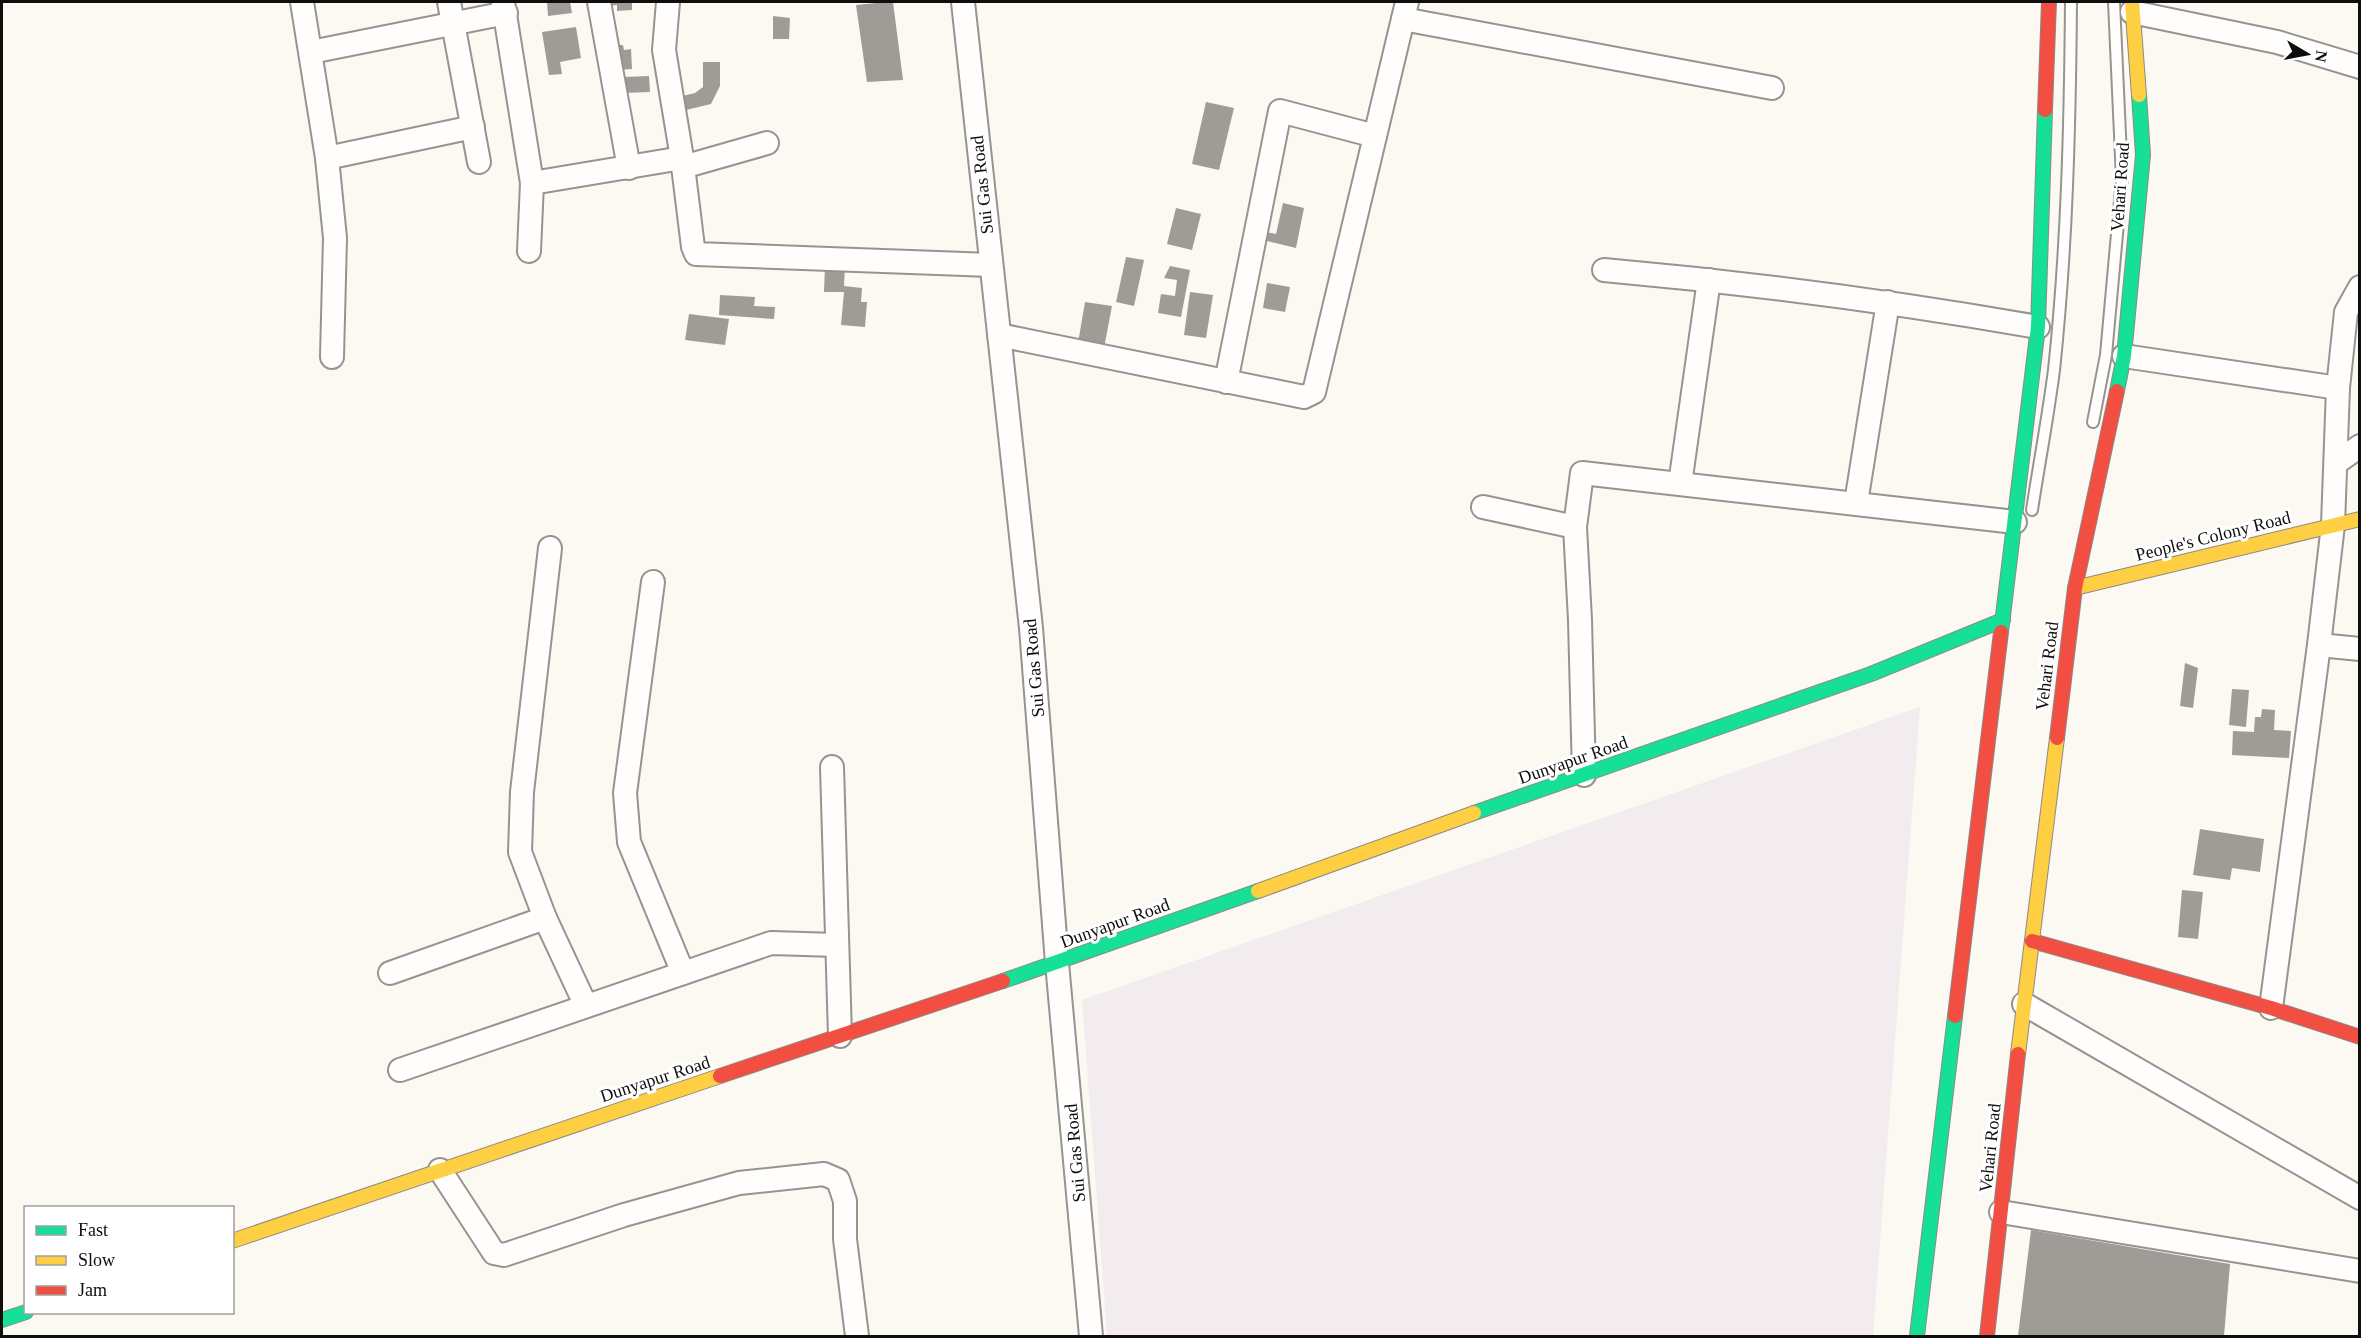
<svg xmlns="http://www.w3.org/2000/svg" width="2361" height="1338" font-family="'Times New Roman',serif">
  <style>
    .industrial { fill: #f3ecef }
    .building { fill: #9f9c98 }
    .lines { fill: none; stroke-linecap: round; stroke-linejoin: round }
    .lane-casing { stroke: #959491; stroke-width: 14 }
    .street-casing { stroke: #959491; stroke-width: 26 }
    .fast-casing { stroke: #8c8a87; stroke-width: 16 }
    .slow-casing { stroke: #8c8a87; stroke-width: 16 }
    .jam-casing { stroke: #8c8a87; stroke-width: 16 }
    .lane { stroke: #fffefd; stroke-width: 10 }
    .street { stroke: #fffefd; stroke-width: 22 }
    .fast { stroke: #16e098; stroke-width: 14 }
    .slow { stroke: #ffcf43; stroke-width: 14 }
    .jam { stroke: #f24e42; stroke-width: 14 }
    .labels { text-anchor: middle; dominant-baseline: central; stroke-width: 6; stroke-linejoin: round; paint-order: stroke }
    .street-label { font-size: 18px; fill: #0e0e0e; stroke: #fff }
  </style>
  <rect width="100%" height="100%" fill="#fcf9f2"/>
  <path class="industrial" d="M1920,707L1873,1336H1107L1082,1000Z"/>
  <g class="building">
    <path d="M547,2H570L572,13L548,16Z"/>
    <path d="M605,2H632V10L617,11V5L606,6Z"/>
    <path d="M886,2H893L903,80L867,82L856,5Z"/>
    <path d="M773,16L790,18L789,39H773Z"/>
    <path d="M576,27L581,58L560,62L562,74L549,75L542,32Z"/>
    <path d="M615,45H623L624,50L631,49L632,69L617,70Z"/>
    <path d="M703,62H720V86L711,104L682,111L678,97L695,93L703,87Z"/>
    <path d="M649,76L650,92L623,93L622,77Z"/>
    <path d="M1206,102L1234,108L1219,170L1192,164Z"/>
    <path d="M1283,203L1304,208L1296,248L1259,239L1261,231L1276,234Z"/>
    <path d="M1176,208L1201,214L1192,250L1167,244Z"/>
    <path d="M1126,257L1144,260L1134,306L1116,302Z"/>
    <path d="M825,265H845L844,286L862,288L861,302H867L865,327L841,325L844,292H824Z"/>
    <path d="M1170,266L1190,270L1181,317L1158,313L1161,294L1175,296L1177,280L1164,278Z"/>
    <path d="M1267,283L1290,287L1285,312L1263,308Z"/>
    <path d="M1190,292L1213,295L1206,338L1184,335Z"/>
    <path d="M720,295L755,297L754,306L775,307L774,319L719,315Z"/>
    <path d="M1085,302L1112,306L1104,348L1078,343Z"/>
    <path d="M689,314L729,319L725,345L685,340Z"/>
    <path d="M2185,663L2198,668L2193,708L2180,706Z"/>
    <path d="M2232,689L2249,690L2246,727L2229,725Z"/>
    <path d="M2262,709L2275,710L2274,730L2291,731L2289,758L2232,755L2233,731L2254,732L2255,717H2261Z"/>
    <path d="M2200,829L2264,839L2260,872L2232,868L2230,880L2193,875Z"/>
    <path d="M2182,890L2203,892L2198,939L2178,937Z"/>
    <path d="M2031,1230L2230,1264L2224,1336H2018Z"/>
  </g>
  <g class="lines">
    <defs>
      <g id="lane">
        <path d="M2093,422L2106,355L2122,179L2114,2"/>
        <path d="M2032,510C2039,464 2048,417 2054,370C2067,248 2070,125 2071,2"/>
      </g>
      <g id="street">
        <path d="M302,2L327,158L335,238L332,357"/>
        <path d="M449,2L479,162"/>
        <path d="M503,2L532,183L529,251"/>
        <path d="M599,2L629,168"/>
        <path d="M668,2L664,50L682,158L693,247L696,254L991,265"/>
        <path d="M963,2L1031,628L1057,963L1091,1336"/>
        <path d="M2132,12L2277,42L2360,67"/>
        <path d="M1403,19L1772,88"/>
        <path d="M311,52L506,13"/>
        <path d="M327,158L473,127"/>
        <path d="M683,167L767,143"/>
        <path d="M532,183L682,158"/>
        <path d="M1604,270C1750,283 1894,302 2038,327"/>
        <path d="M999,335L1304,397L1314,392L1407,2"/>
        <path d="M2124,356L2338,388"/>
        <path d="M1226,382L1280,111L1375,136"/>
        <path d="M2336,463L2360,446"/>
        <path d="M1680,484L1709,280"/>
        <path d="M1856,503L1888,302"/>
        <path d="M1483,507L1575,527"/>
        <path d="M550,548L522,792L520,852L545,918L586,1006"/>
        <path d="M653,582L625,793L629,842L683,973"/>
        <path d="M2319,645L2360,649"/>
        <path d="M832,767L840,1036"/>
        <path d="M1584,775L1580,620L1575,527L1582,473L2015,522"/>
        <path d="M390,973L545,918"/>
        <path d="M2024,1004L2360,1198"/>
        <path d="M2271,1008L2319,645L2333,525L2338,388L2346,312L2360,287"/>
        <path d="M400,1070L771,943L837,945"/>
        <path d="M440,1170L494,1253L504,1255L624,1215L739,1183L824,1174L838,1180L845,1201V1239L857,1336"/>
        <path d="M2001,1212L2360,1271"/>
      </g>
      <g id="fast">
        <path d="M2117,391L2124,356L2143,155L2139,95"/>
        <path d="M2001,632L2038,327L2045,110"/>
        <path d="M1474,813L1871,674L2003,620"/>
        <path d="M1003,981L1258,891"/>
        <path d="M2,1320L26,1312"/>
        <path d="M1917,1336L1955,1016"/>
      </g>
      <g id="slow">
        <path d="M2132,2L2139,95"/>
        <path d="M2075,588L2360,519"/>
        <path d="M1258,891L1474,813"/>
        <path d="M2018,1054L2057,738"/>
        <path d="M232,1241L720,1076"/>
      </g>
      <g id="jam">
        <path d="M2045,110L2049,2"/>
        <path d="M2057,738L2075,588L2117,391"/>
        <path d="M2032,941L2271,1008L2360,1037"/>
        <path d="M1955,1016L2001,632"/>
        <path d="M720,1076L1003,981"/>
        <path d="M1987,1336L2018,1054"/>
      </g>
    </defs>
    <use href="#lane" class="lane-casing"/>
    <use href="#street" class="street-casing"/>
    <use href="#fast" class="fast-casing"/>
    <use href="#slow" class="slow-casing"/>
    <use href="#jam" class="jam-casing"/>
    <use href="#lane" class="lane"/>
    <use href="#street" class="street"/>
    <use href="#fast" class="fast"/>
    <use href="#slow" class="slow"/>
    <use href="#jam" class="jam"/>
  </g>
  <g class="labels">
    <g class="street-label">
      <text transform="translate(982 185) rotate(-96)">Sui Gas Road</text>
      <text transform="translate(2120 187) rotate(-86)">Vehari Road</text>
      <text transform="translate(2213 536) rotate(-14)">People's Colony Road</text>
      <text transform="translate(2047 666) rotate(-83)">Vehari Road</text>
      <text transform="translate(1034 668) rotate(-95)">Sui Gas Road</text>
      <text transform="translate(1573 760) rotate(-19)">Dunyapur Road</text>
      <text transform="translate(1115 923) rotate(-20)">Dunyapur Road</text>
      <text transform="translate(655 1079) rotate(-18)">Dunyapur Road</text>
      <text transform="translate(1990 1148) rotate(-84)">Vehari Road</text>
      <text transform="translate(1075 1153) rotate(-95)">Sui Gas Road</text>
    </g>
  </g>
  <rect width="2361" height="1338" fill="none" stroke="#0e0e0e" stroke-width="6"/>
  <rect x="24" y="1206" width="210" height="108" fill="#ffffff" stroke="#9f9f9f" stroke-width="1.5"/>
  <rect x="36" y="1226" width="30" height="9" fill="#16e098" stroke="#9f9f9f" stroke-width="1.5"/>
  <text x="78" y="1236" font-size="18" fill="#0e0e0e">Fast</text>
  <rect x="36" y="1256" width="30" height="9" fill="#ffcf43" stroke="#9f9f9f" stroke-width="1.5"/>
  <text x="78" y="1266" font-size="18" fill="#0e0e0e">Slow</text>
  <rect x="36" y="1286" width="30" height="9" fill="#f24e42" stroke="#9f9f9f" stroke-width="1.5"/>
  <text x="78" y="1296" font-size="18" fill="#0e0e0e">Jam</text>
  <g transform="translate(2307 54) rotate(100)" stroke="#ffffff" stroke-width="4.5" paint-order="stroke">
  <path d="M0-4.5L10 22L0 15L-10 22Z" fill="#0e0e0e"/>
  <text y="-9" font-size="16" font-weight="bold" text-anchor="middle" fill="#0e0e0e">N</text>
  </g>
</svg>
